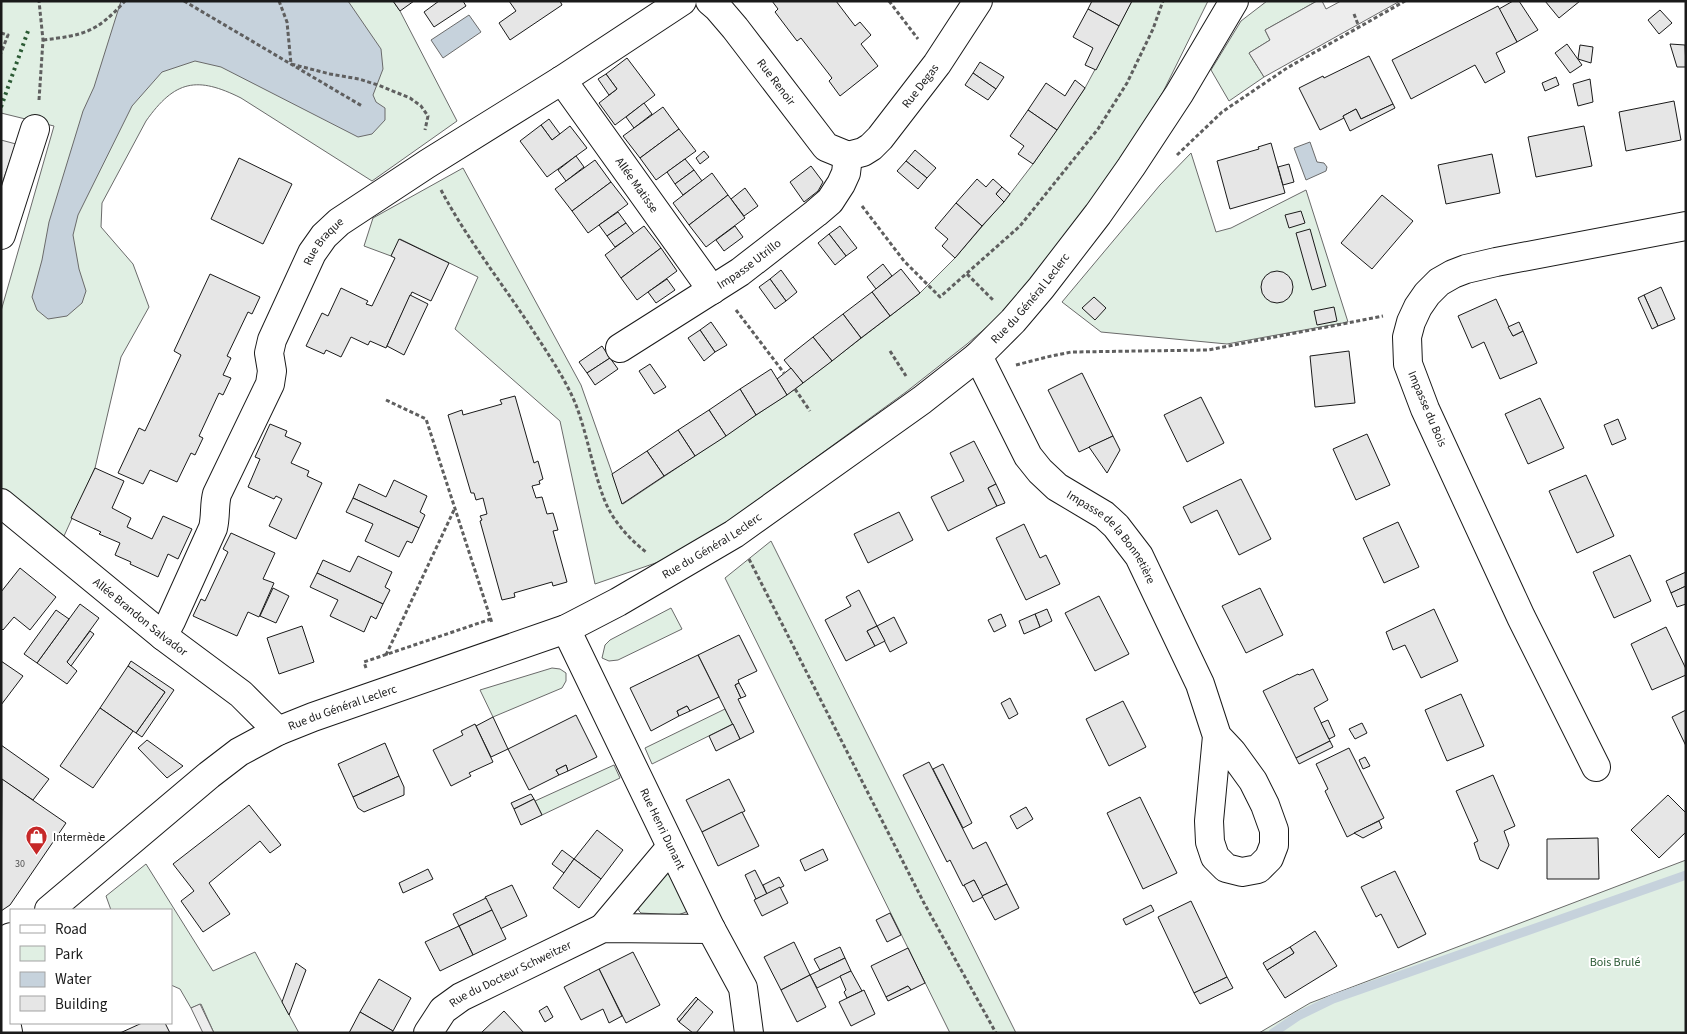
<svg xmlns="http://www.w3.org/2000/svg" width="1687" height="1034" font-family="'Source Sans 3',sans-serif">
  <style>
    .green { fill: #e0efe3; stroke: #6a6a6a }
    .parking { fill: #ededed; stroke: #6a6a6a }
    .water { fill: #c6d2dc; stroke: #6a6a6a }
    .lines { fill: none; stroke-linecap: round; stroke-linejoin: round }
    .stream { stroke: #c6d2dc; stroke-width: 9 }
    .building { fill: #e6e6e6; stroke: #1a1a1a }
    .minor-casing { stroke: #1a1a1a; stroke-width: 30 }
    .tertiary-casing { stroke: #1a1a1a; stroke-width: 30 }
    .path { stroke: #5f5f5f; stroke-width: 3; stroke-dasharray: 4 2.5; stroke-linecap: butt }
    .minor { stroke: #fff; stroke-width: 28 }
    .tertiary { stroke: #fff; stroke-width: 28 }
    .hedge { stroke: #2b5a34; stroke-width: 4; stroke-dasharray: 2.5 4; stroke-linecap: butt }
    .labels { text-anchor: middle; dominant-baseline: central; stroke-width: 4; stroke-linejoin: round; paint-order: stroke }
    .number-label { font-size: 10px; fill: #4d4d4d }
    .street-label { font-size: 12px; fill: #1a1a1a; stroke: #fff }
    .poi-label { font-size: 12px; fill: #1a1a1a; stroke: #fff; text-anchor: start }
    .park-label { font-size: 12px; fill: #2b5a34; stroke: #fff }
  </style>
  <rect width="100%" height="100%" fill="#fff"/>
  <g class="green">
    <path d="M1,1H393L400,11L457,121L372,181L241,98C197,76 175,80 146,121L102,203L101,227L133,264L149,307L121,357L95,468L64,536L25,508L1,488V311L54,126L1,113Z"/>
    <path d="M1132,1H1208L1163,92L1107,181L1016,302L967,344L906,392L723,525L670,558L595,584L560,421L455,329L478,277L400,239L391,256L364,246L373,218L463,168L581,385L623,504L795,389L920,293L955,258L1010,194L1033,164L1085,88Z"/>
    <path d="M1267,1H1317L1265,30L1270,40L1249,53L1264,77L1229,101L1211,70L1241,21Z"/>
    <path d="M1191,153L1216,232L1231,228L1306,190L1348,322L1227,344L1101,332L1062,302L1160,185Z"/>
    <path d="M771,541L1016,1033H950L725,578Z"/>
    <path d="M671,608L682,629L618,660L609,661L602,658L605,645L610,640Z"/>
    <path d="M552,668L560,669L566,673V681L562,688L493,717L480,690Z"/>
    <path d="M725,709L733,724L652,764L645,748Z"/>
    <path d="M614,765L620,778L542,815L535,801Z"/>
    <path d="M1686,860V1033H1259L1310,1003Z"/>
    <path d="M146,864L213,971L255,952L299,1033H214L201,1004L191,1008L180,989L171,985V910H111L106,896Z"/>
    <path d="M669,871L688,908L686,912L678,915L641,913L639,911L638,905Z"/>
  </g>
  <g class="parking">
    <path d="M1317,1H1322L1326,9L1341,1H1400L1264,77L1249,53L1270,40L1265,30Z"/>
    <path d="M1,140L16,144L1,186Z"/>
    <path d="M200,1004L214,1033H203L191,1008Z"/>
  </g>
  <g class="water">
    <path d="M121,1H348L381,49L383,69L373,95L376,102L385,108V120L372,134L358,137L221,67L195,61L162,72L132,106L78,215L73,235L79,269L86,291L82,303L67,316L48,319L37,310L32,297L42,260L49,222L83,111L94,87Z"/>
    <path d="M469,15L481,32L443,58L431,40Z"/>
    <path d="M1310,142L1317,162L1324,163L1327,167L1326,171L1306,180L1294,148Z"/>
  </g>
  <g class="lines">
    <path class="stream" d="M1273,1033L1298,1016L1333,999L1686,875"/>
  </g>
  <g class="building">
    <path d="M393,1H414L400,11Z"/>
    <path d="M439,1H463L466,6L434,27L424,12Z"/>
    <path d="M509,1H560L562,5L510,40L499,23L516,11Z"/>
    <path d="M772,1H836L855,26L860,22L871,35L861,44L878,66L840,96L829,81L832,78L801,38L797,41L775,12L778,9Z"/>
    <path d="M1092,1H1132L1119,26L1088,9Z"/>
    <path d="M1513,1H1519L1538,30L1517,42L1499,9Z"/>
    <path d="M1545,1H1580L1559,18Z"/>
    <path d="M1498,6L1517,42L1496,53L1505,72L1485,83L1475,65L1411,99L1392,60Z"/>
    <path d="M1088,9L1119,26L1096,70L1085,65L1093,48L1073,37Z"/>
    <path d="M1660,10L1672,23L1659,34L1648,20Z"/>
    <path d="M1567,44L1582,65L1570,73L1555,53Z"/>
    <path d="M1670,44L1685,45L1686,67H1677Z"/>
    <path d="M1580,45L1593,47L1591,63L1578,59Z"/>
    <path d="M1369,56L1393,104L1361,119L1356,109L1343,116L1344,118L1320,130L1299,88L1323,76L1324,78Z"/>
    <path d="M627,58L655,95L615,125L599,103L617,89L606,74Z"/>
    <path d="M980,62L1004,77L996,89L973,73Z"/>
    <path d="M973,73L996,89L988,100L965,85Z"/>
    <path d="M606,74L617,89L609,95L598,79Z"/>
    <path d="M1556,77L1559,85L1545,91L1542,83Z"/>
    <path d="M1590,79L1593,102L1578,106L1573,84Z"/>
    <path d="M1075,80L1085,88L1057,130L1028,110L1046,83L1065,96Z"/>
    <path d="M1674,101L1681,140L1626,151L1619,112Z"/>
    <path d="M644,103L652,114L634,128L626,117Z"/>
    <path d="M1393,104L1395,108L1350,131L1343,116L1356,109L1361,119Z"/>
    <path d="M663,107L679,129L640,158L623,136Z"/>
    <path d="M1028,110L1057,130L1033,164L1018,154L1024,146L1010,136Z"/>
    <path d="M549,119L560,134L552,140L541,125Z"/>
    <path d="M541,125L552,140L570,126L587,148L547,177L520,141Z"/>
    <path d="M1584,126L1592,166L1536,177L1528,137Z"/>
    <path d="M679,129L696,151L656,180L640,158Z"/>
    <path d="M1271,143L1285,193L1230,209L1217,161L1259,149L1258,147Z"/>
    <path d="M915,150L936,168L927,178L906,161Z"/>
    <path d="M704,151L709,157L700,164L696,158Z"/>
    <path d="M1492,154L1500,193L1446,204L1438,165Z"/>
    <path d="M576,156L584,167L566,181L558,170Z"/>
    <path d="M239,158L292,184L263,244L211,219Z"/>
    <path d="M685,159L694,170L675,184L667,172Z"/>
    <path d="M595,160L611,182L572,211L555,189Z"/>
    <path d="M906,161L927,178L918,189L897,171Z"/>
    <path d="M1289,164L1294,182L1283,185L1278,167Z"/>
    <path d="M811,166L823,182L818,191L804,202L790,182Z"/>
    <path d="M694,170L702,181L683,195L675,184Z"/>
    <path d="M712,173L728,195L689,225L673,203Z"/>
    <path d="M977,179L986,187L993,179L1002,187L996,194L1004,202L982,226L956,203Z"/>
    <path d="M611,182L628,204L588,233L572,211Z"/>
    <path d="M1002,187L1010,194L1004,202L996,194Z"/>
    <path d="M745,188L758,206L744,216L731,199Z"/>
    <path d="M728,195L745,218L706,247L689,225Z"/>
    <path d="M1382,195L1413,221L1372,269L1341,243Z"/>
    <path d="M956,203L982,226L955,258L942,246L948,239L935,228Z"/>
    <path d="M1301,211L1305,223L1289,228L1285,215Z"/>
    <path d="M618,212L626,223L607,236L599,225Z"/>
    <path d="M626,223L634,234L615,247L607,236Z"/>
    <path d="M644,226L661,248L621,278L605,255Z"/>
    <path d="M735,226L743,237L724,251L716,240Z"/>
    <path d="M840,226L857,248L846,256L829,234Z"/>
    <path d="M1310,229L1326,286L1312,290L1296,233Z"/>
    <path d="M829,234L846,256L835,265L818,243Z"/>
    <path d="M399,239L449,263L431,301L412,292L386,348L370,341L368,345L351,337L341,357L326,350L324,354L306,346L322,313L328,316L341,288L368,301L366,304L372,306L395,258L391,256Z"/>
    <path d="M661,248L677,271L637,300L621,278Z"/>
    <path d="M883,264L892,276L876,289L867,277Z"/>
    <path d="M901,269L920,293L890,316L872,292Z"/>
    <path d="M781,270L797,292L786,301L770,279Z"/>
    <circle cx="1277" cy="287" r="16"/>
    <path d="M210,274L260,297L252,314L248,312L227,356L231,358L223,375L231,378L223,395L219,393L199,436L203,438L195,455L191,453L177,482L150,470L143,484L118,473L139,428L145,431L181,355L174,351Z"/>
    <path d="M667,279L675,290L656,303L648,292Z"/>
    <path d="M770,279L786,301L775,309L759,287Z"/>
    <path d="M1661,287L1675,319L1658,326L1644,295Z"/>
    <path d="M872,292L890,316L861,338L843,314Z"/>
    <path d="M410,295L428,304L404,355L387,346Z"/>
    <path d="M1644,295L1658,326L1652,329L1638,298Z"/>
    <path d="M1094,297L1106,308L1095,320L1082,308Z"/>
    <path d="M1496,299L1513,336L1523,331L1537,363L1500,379L1484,342L1472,348L1458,316Z"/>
    <path d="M1334,307L1337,321L1317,325L1314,311Z"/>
    <path d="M843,314L861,338L832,361L813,337Z"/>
    <path d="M711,322L727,345L715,352L700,330Z"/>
    <path d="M1519,322L1523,331L1513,336L1508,327Z"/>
    <path d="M700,330L715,352L704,361L688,338Z"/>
    <path d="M813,337L832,361L803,383L784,360Z"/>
    <path d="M602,346L610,358L587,373L579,362Z"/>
    <path d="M1349,351L1355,403L1315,407L1310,356Z"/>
    <path d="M610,358L618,369L595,385L587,373Z"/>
    <path d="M650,364L666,387L654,394L639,371Z"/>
    <path d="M791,368L803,383L787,395L777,379Z"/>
    <path d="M771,369L787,395L756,415L740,389Z"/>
    <path d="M1082,373L1113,436L1079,452L1048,390Z"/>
    <path d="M740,389L756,415L726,436L709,410Z"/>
    <path d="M515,396L534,463L538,461L543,479L539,481L540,484L532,486L536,498L542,497L547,514L553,513L558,530L553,531L567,582L553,586L552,582L514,593L515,597L502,600L480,521L482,520L480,516L487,514L483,498L476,500L474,493H471L448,415L462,410L463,415L502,404L500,400Z"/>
    <path d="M1201,397L1224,443L1187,462L1164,415Z"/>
    <path d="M1540,398L1564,448L1528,464L1505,414Z"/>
    <path d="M709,410L726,436L695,456L678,430Z"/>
    <path d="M1618,419L1626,439L1612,445L1604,425Z"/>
    <path d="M270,424L287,431L285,436L301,443L291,463L309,471L307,476L322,483L296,539L269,526L282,499L276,496L274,499L248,487L260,459L255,457Z"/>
    <path d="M678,430L695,456L664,476L647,451Z"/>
    <path d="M1367,434L1390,485L1356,500L1333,449Z"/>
    <path d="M1113,436L1120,450L1107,473L1089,447Z"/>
    <path d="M974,441L996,484L988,488L997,506L948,531L931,497L964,481L950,453Z"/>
    <path d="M647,451L664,476L622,504L612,474Z"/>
    <path d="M95,468L124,481L112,508L131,518L127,527L152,539L163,516L192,529L178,559L168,554L158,577L130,564L131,562L115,555L120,543L99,534L101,532L71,518Z"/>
    <path d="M1586,475L1614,536L1577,553L1549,491Z"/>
    <path d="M1241,479L1271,539L1239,555L1217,510L1191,523L1183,507Z"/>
    <path d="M394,480L427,496L420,512L425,515L419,528L353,498L359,484L386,497Z"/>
    <path d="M996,484L1005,503L997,506L988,488Z"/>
    <path d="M353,498L419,528L412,543L407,541L399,557L365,541L373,524L346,512Z"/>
    <path d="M899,512L913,540L868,563L854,534Z"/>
    <path d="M1398,522L1419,567L1384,583L1363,538Z"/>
    <path d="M1024,524L1040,558L1046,555L1060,584L1026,600L996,538Z"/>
    <path d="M231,533L275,553L263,579L274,583L259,617L248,612L237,636L193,616L201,599L205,601L228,552L223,549Z"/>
    <path d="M1630,555L1651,601L1614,618L1593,572Z"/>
    <path d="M358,556L392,572L385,587L390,590L383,604L317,573L323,560L350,572Z"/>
    <path d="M20,568L56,597L30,630L14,617L3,630L1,628V592Z"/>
    <path d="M1686,572V586L1671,593L1666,581Z"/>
    <path d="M317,573L383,604L376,619L371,616L364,632L330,616L338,600L310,587Z"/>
    <path d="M1686,586V604L1677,607L1671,593Z"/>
    <path d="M273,588L289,596L276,623L260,616Z"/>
    <path d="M1260,588L1283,635L1246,653L1222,606Z"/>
    <path d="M859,590L877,626L867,631L875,646L846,661L825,620L851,606L846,597Z"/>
    <path d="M1099,596L1129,654L1095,671L1065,613Z"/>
    <path d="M80,604L99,618L67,662L77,671L67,684L37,663Z"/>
    <path d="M1047,609L1052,621L1040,627L1035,614Z"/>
    <path d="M1434,609L1458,661L1421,678L1405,645L1393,650L1386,632Z"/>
    <path d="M56,610L69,619L37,663L24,654Z"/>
    <path d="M1001,614L1006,626L994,632L988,620Z"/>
    <path d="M1035,614L1040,627L1024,634L1019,621Z"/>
    <path d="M894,617L907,643L890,652L877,626Z"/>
    <path d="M302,626L314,662L279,674L267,638Z"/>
    <path d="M877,626L885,641L875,646L867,631Z"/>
    <path d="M1666,627L1686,669V675L1652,690L1631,644Z"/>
    <path d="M90,631L94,634L71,666L67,662Z"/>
    <path d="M739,635L757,671L738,680L739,683L735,685L741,698L738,699L754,732L740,739L698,655Z"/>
    <path d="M698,655L719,697L690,711L687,706L677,711L679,716L651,731L630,688Z"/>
    <path d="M1,661L23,676L1,705Z"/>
    <path d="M131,661L174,690L142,737L136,733L165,692L128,666Z"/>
    <path d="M128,666L165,692L136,733L100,708Z"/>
    <path d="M1313,669L1328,700L1314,708L1330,741L1296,758L1263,691L1298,674L1299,675Z"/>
    <path d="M739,683L746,696L741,698L735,685Z"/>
    <path d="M1461,694L1484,746L1447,761L1425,710Z"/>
    <path d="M1010,698L1018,714L1009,719L1001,703Z"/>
    <path d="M1123,701L1146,747L1109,766L1086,719Z"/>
    <path d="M687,706L690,711L679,716L677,711Z"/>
    <path d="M100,708L133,731L93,788L60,766Z"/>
    <path d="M1686,710V746L1672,717Z"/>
    <path d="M576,715L597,757L568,771L566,765L556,770L559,775L529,790L508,749Z"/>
    <path d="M493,717L508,749L491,757L476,726Z"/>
    <path d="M1328,720L1335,736L1329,739L1321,723Z"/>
    <path d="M1362,723L1367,733L1355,739L1349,729Z"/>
    <path d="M475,724L493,762L469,773L471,776L451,786L433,750L463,735L461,731Z"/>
    <path d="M733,724L740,739L716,751L709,736Z"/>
    <path d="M147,740L183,766L167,778L138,748Z"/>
    <path d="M1330,741L1333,747L1299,764L1296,758Z"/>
    <path d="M385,743L399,776L353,797L338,764Z"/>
    <path d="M1,745L49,779L33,800L1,779Z"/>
    <path d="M1349,748L1384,818L1347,837L1325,791L1328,789L1316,764Z"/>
    <path d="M1365,757L1370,766L1363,769L1359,760Z"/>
    <path d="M929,762L973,849L986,842L1007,884L982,896L974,880L963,886L950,860L947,862L903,775Z"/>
    <path d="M943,764L972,823L963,828L933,769Z"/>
    <path d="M566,765L568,771L559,775L556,770Z"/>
    <path d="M1493,775L1515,826L1504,831L1509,845L1498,869L1480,860L1474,843L1478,841L1456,791Z"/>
    <path d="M399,776L404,787V795L364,812L358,808L353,797Z"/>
    <path d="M2,779L66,823L10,905L1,911Z"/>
    <path d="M729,779L745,811L702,832L686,800Z"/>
    <path d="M531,794L534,799L514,809L511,803Z"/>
    <path d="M1668,795L1686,813V832L1659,858L1631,830Z"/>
    <path d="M1140,797L1177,873L1143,889L1107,813Z"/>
    <path d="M534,799L542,815L521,825L514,809Z"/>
    <path d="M249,805L281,845L270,853L260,841L209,883L230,914L203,932L181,901L194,891L173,864Z"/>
    <path d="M1026,807L1033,819L1017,829L1010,816Z"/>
    <path d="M742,812L759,846L718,866L702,832Z"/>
    <path d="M1379,821L1382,828L1363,838L1354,833Z"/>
    <path d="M597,830L623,850L601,879L574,859Z"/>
    <path d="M1598,838L1599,879H1547V839Z"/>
    <path d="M823,849L828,860L805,871L800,860Z"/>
    <path d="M562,850L574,859L564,873L552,864Z"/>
    <path d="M574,859L601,879L579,908L553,888Z"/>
    <path d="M428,869L433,879L403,893L399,883Z"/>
    <path d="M755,870L767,894L756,899L745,875Z"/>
    <path d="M1395,871L1426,934L1398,948L1381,914L1376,917L1361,887Z"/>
    <path d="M779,877L784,886L767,894L763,885Z"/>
    <path d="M974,880L983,897L973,902L964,885Z"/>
    <path d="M1007,884L1019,908L995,920L982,896Z"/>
    <path d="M512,885L527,916L500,929L485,897Z"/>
    <path d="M780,887L788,903L762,916L754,900Z"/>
    <path d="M486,898L492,910L459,926L453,914Z"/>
    <path d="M1191,901L1227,977L1194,993L1158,917Z"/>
    <path d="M1151,905L1154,911L1126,925L1123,919Z"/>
    <path d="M492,910L506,939L473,955L459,926Z"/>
    <path d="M890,913L901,935L887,942L876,920Z"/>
    <path d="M459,926L473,955L440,971L425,942Z"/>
    <path d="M1315,931L1337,966L1285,998L1267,970L1294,953L1290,947Z"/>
    <path d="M794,942L810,975L781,990L764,957Z"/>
    <path d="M840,947L845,958L820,970L814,959Z"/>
    <path d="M1290,947L1294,953L1267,970L1263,963Z"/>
    <path d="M908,948L925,983L911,990L908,986L886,997L871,966Z"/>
    <path d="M633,952L660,1005L626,1023L599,969Z"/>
    <path d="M845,958L851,971L817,988L810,975Z"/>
    <path d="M296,963L306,970L289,1015L282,1002Z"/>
    <path d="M599,969L622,1016L609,1023L603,1009L581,1020L564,987Z"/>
    <path d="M851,971L862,991L847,998L844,992L846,990L840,976Z"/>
    <path d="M810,975L826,1007L797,1022L781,990Z"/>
    <path d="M1227,977L1233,988L1200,1004L1194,993Z"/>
    <path d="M379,979L411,998L393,1031L360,1012Z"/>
    <path d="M908,986L911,990L888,1001L886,997Z"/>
    <path d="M864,990L875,1014L851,1026L839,1002Z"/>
    <path d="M696,997L698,999L679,1022L677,1019Z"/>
    <path d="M698,999L713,1012L696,1033H693L679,1022Z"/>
    <path d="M547,1006L553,1017L545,1022L539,1011Z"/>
    <path d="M504,1011L524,1033H481Z"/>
    <path d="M360,1012L393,1031L392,1033H349Z"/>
    <path d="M142,1023H165L170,1033H120Z"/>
  </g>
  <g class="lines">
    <defs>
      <g id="minor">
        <path id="s1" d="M710,1L717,7L735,28L826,147L848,156L863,152L871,147L880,138L937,64L978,1"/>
        <path id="s2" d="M562,80L712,290"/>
        <path d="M1,235L35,129"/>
        <path id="s3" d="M620,348L740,272L816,213L830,201L841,184L846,173L848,156"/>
        <path id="s4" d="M978,356L1028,456L1040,471L1057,487L1104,515L1116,526L1139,556L1200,684L1217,736L1209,821L1210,842L1215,857L1226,868L1242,872L1258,869L1269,858L1274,845V830L1265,805L1253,781L1232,752L1217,736"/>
        <path id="s5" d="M1,503L163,636L241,694L278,731"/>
        <path id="s6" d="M566,629L711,929L743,988L749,1033"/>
        <path id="s7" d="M163,636L171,621L213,528C216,516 214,505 217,494L270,384L272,371L269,353L272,340L312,253L324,236L339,222L427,164L562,80L682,1"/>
        <path d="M1596,767L1521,617L1425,409L1408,364L1407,337L1411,322L1418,307L1427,294L1439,282L1453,274L1466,269L1496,262L1686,226"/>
        <path d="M603,928L671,847"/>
        <path id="s8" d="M428,1033L443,1010L461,997L603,928L711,929"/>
      </g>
      <g id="tertiary">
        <path id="s9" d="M49,910L209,775L239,752L278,731L313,717L566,629L618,602L734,534L922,400L978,356L1013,321L1041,288L1098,214L1131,167L1179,94L1234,1"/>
        <path d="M1,942L11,937"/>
        <path d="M8,1032C2,1006 3,984 11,958"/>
      </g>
    </defs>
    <use href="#minor" class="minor-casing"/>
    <use href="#tertiary" class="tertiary-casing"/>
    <g class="path">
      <path d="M184,1L362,106"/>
      <path d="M279,1L287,22L291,64L330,74L359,79L378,85L410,98L421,106L428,116L425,130"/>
      <path d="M889,1L918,39"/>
      <path d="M1354,14L1359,27"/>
      <path d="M1,33L8,35L1,53"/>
      <path d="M43,40C84,35 96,33 125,1"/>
      <path d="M39,100L43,40L39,1"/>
      <path d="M1177,155L1222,112L1287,68L1405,1"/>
      <path d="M441,190C467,239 502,283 532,329C548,354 565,378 576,405C587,434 592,466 603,496C611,519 628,538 646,552"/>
      <path d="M862,206L904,261L940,297L1020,226L1098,129L1127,83L1153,29L1163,1"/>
      <path d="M967,274L993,300"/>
      <path d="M736,310L784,373"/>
      <path d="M890,351L906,376"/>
      <path d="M1016,365L1047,357L1071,352L1208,350L1383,316"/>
      <path d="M795,389L810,411"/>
      <path d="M386,400L426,419L492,623"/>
      <path d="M749,559L924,903L996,1033"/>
      <path d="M386,655L454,510"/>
      <path d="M366,668L364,662L491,619"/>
    </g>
    <use href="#minor" class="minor"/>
    <use href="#tertiary" class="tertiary"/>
    <path class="hedge" d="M1,107L28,31"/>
  </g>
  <defs>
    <symbol id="shop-pin" viewBox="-11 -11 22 30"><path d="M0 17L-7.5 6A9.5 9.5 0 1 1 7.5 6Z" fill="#c62828" stroke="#fff"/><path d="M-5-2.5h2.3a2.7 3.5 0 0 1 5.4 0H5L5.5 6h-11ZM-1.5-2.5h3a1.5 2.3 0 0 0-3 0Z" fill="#fff"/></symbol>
  </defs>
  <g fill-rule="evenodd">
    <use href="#shop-pin" x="24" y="824" width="25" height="34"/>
  </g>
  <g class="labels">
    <g class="number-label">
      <text x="20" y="864">30</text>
    </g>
    <g class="street-label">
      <text stroke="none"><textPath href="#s1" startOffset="105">Rue Renoir</textPath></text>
      <text stroke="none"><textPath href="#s1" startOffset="314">Rue Degas</textPath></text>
      <text stroke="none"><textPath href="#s2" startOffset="129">Allée Matisse</textPath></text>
      <text stroke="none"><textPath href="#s7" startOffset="432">Rue Braque</textPath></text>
      <text stroke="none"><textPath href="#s3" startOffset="154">Impasse Utrillo</textPath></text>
      <text stroke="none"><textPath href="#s9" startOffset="1170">Rue du Général Leclerc</textPath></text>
      <text transform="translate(1427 409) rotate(67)">Impasse du Bois</text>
      <text stroke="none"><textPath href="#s4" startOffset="230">Impasse de la Bonnetière</textPath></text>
      <text stroke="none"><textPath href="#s9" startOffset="765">Rue du Général Leclerc</textPath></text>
      <text stroke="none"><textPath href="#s5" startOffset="180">Allée Brandon Salvador</textPath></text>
      <text stroke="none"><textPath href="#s9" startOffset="360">Rue du Général Leclerc</textPath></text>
      <text stroke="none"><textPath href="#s6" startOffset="222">Rue Henri Dunant</textPath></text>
      <text stroke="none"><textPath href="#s8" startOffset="104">Rue du Docteur Schweitzer</textPath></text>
    </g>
    <g class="poi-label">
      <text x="53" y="837">Intermède</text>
    </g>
    <g class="park-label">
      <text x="1615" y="962">Bois Brulé</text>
    </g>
  </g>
  <rect width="1687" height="1034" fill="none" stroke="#1a1a1a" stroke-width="5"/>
  <rect x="10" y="909" width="162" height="115" fill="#ffffff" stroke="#a3a3a3"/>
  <rect x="20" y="925" width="25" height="8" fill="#ffffff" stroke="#a3a3a3"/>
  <text x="55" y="934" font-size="15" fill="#1a1a1a">Road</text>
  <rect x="20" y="946" width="25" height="15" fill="#e0efe3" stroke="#a3a3a3"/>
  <text x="55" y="959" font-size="15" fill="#1a1a1a">Park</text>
  <rect x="20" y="972" width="25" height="15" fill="#c6d2dc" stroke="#a3a3a3"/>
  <text x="55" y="984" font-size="15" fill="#1a1a1a">Water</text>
  <rect x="20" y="996" width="25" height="15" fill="#e6e6e6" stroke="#a3a3a3"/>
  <text x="55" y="1009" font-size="15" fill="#1a1a1a">Building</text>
</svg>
